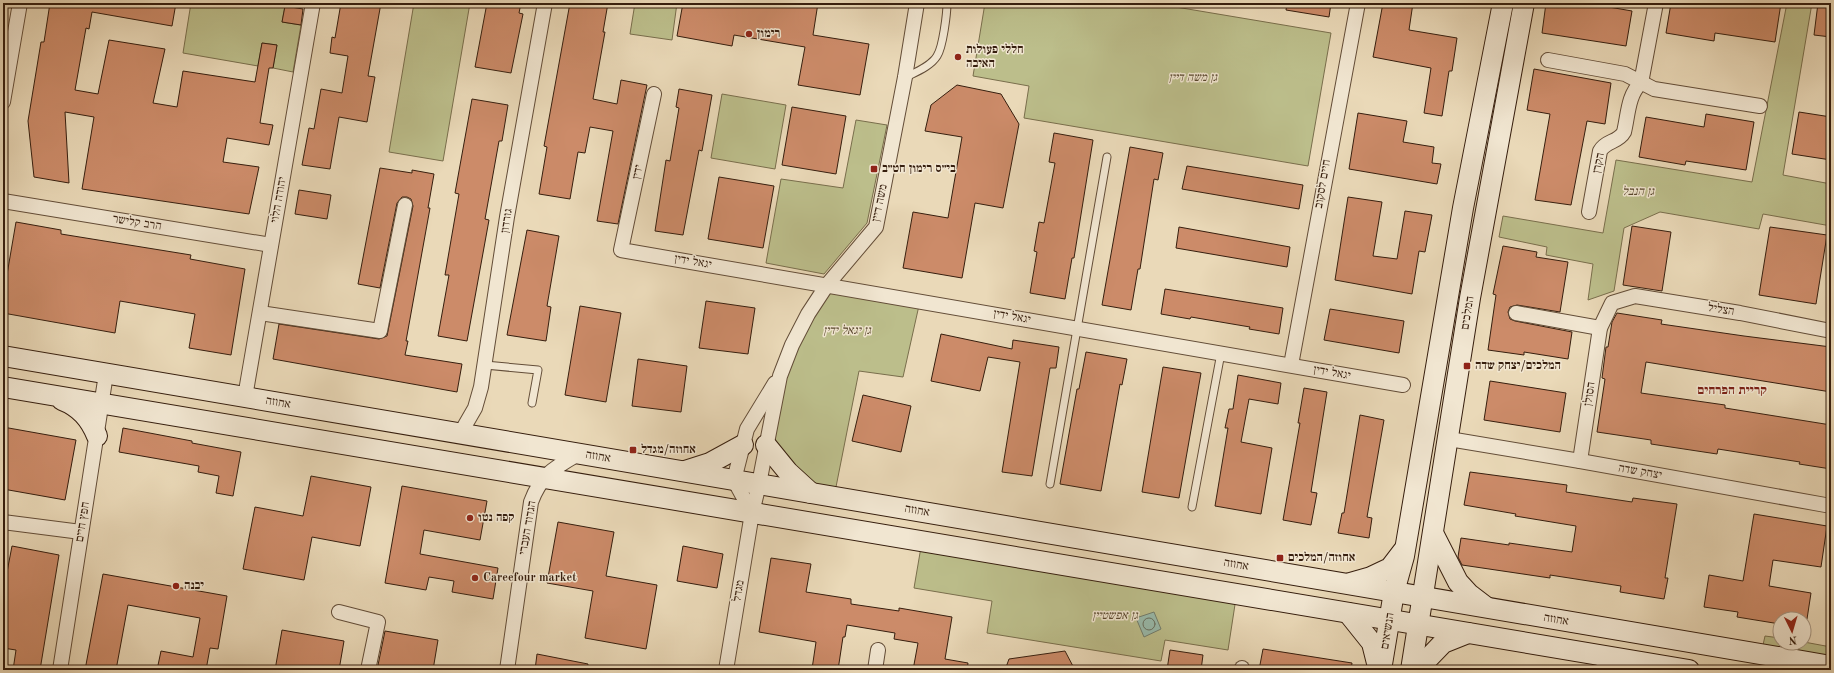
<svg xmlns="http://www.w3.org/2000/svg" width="1834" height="673" font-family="'Old Standard TT','Frank Ruhl Libre',serif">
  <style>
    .green { fill: #bcbe8b; stroke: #796e4c }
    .water { fill: #98baab; stroke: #717c6c }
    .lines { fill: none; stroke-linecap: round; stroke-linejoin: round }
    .shore { stroke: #676c5c; stroke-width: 1 }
    .building { fill: #cc8b69; stroke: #361e0e }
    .lane-casing { stroke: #634d38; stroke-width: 9 }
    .street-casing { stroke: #634d38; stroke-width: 16 }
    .secondary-casing { stroke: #361e0e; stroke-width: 22 }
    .lane { stroke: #f1e6d1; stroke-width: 7 }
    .street { stroke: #f1e6d1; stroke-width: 14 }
    .secondary { stroke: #f1e6d1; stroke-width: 20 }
    .poi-dot { fill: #8f2418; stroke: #f1e6d1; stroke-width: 1.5 }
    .labels { text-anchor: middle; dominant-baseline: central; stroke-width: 3; stroke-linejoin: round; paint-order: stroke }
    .poi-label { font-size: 12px; font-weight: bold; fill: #361e0e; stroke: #f1e6d1; text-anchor: start }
    .park-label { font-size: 12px; font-style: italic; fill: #58462d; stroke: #f1e6d1 }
    .street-label { font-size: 12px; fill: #361e0e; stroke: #f1e6d1 }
    .neighbourhood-label { font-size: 13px; font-weight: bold; fill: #7a1f14; stroke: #f1e6d1 }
  </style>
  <rect width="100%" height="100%" fill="#ead9b8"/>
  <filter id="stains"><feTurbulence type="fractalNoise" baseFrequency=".005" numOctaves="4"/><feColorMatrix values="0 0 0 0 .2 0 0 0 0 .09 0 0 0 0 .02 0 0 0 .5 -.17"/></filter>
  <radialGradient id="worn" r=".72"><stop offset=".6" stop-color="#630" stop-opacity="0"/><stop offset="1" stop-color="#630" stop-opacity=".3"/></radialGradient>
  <g class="green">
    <path d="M191,3H269L285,6L282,22L301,25L293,72L273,68L277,45L262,43L258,66L183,53Z"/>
    <path d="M414,3H470L443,161L389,152Z"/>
    <path d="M635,3H677L672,40L630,34Z"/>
    <path d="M985,3H1152L1331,33L1308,166L1024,118L1029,86L973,76Z"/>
    <path d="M1787,3H1812L1783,175L1831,184V226L1763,214L1759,229L1660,212L1624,228L1614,291L1588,300L1593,264L1546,255L1547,247L1499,237L1503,216L1603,233L1616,160L1752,182Z"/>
    <path d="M722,94L786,105L775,169L711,158Z"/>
    <path d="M856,120L887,125L867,223L824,274L766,263L781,179L843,188Z"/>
    <path d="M827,285L920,301L903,377L859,371L834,497L811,493L766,445L784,365Z"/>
    <path d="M921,547L1236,598L1228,650L1165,640L1161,661L987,633L992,601L914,588Z"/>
    <path d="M1765,636L1780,638V643L1804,642L1831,647V657L1763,645Z"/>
  </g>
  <path class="water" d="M1154,612L1161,629L1144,637L1136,618Z"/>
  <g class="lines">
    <circle class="shore" cx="1149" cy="624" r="6"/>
  </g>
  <g class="building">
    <path d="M50,3H176L172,26L92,12L89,29L86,28L75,90L98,94L109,40L165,49L153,103L177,107L183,71L255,82L262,43L277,45L273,68H269L260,123L273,125L269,145L227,138L223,162L259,167L249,214L82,189L94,117L65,112L69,183L34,177L28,121L41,42H44Z"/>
    <path d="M341,3H381L368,76L375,77L367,122L339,117L330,169L302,165L309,128L314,129L321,89L342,93L348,56L330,53L332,37L335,38Z"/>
    <path d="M487,3H521L519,13L523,14L511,73L475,67Z"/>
    <path d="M570,3H608L603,32H605L593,99L617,104L621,80L647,85L618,224L597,221L613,131L590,127L585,153L578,152L570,199L539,194L547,147L544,146Z"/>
    <path d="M683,3H818L813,35L869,44L860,95L798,85L805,47L734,35L732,46L677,36Z"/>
    <path d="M1287,3H1331L1329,17L1286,10Z"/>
    <path d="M1383,3H1413L1409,30L1457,38L1452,71H1449L1442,116L1424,113L1431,68L1373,57Z"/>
    <path d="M1546,3H1586L1632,11L1626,46L1542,33Z"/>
    <path d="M1671,3H1781L1775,42L1715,33L1714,41L1666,33Z"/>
    <path d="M1818,3H1831V37L1814,35Z"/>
    <path d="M285,6L303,9L301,25L282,22Z"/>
    <path d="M1534,69L1611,83L1605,124L1587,121L1571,205L1535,200L1550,114L1527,110Z"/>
    <path d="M957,85L1001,94L1019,124L1003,208L975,203L962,278L903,268L913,212L948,218L962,137L925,131L931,105Z"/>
    <path d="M679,89L712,95L702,151L699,150L683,235L655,231L666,160L670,161L679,108L676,107Z"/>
    <path d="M472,99L508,105L502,141H499L485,219L489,220L467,341L438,336L449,275H445L459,194L455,193Z"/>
    <path d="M792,107L846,116L836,174L782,165Z"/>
    <path d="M1799,112L1831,117V160L1792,154Z"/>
    <path d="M1358,113L1407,121L1403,142L1434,147L1432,163L1441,164L1437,184L1349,169Z"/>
    <path d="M1706,114L1754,122L1746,170L1686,161L1685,165L1639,157L1646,117L1704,127Z"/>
    <path d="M1054,133L1093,140L1074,258H1072L1065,299L1030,293L1037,252L1034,251L1039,222L1044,223L1055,163L1049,162Z"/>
    <path d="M1130,147L1163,153L1158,180L1154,179L1140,269H1138L1131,310L1102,305Z"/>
    <path d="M1187,166L1303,185L1299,209L1182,189Z"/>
    <path d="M380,168L412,173V170L434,174L428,208H430L406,341H408L405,355L462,364L457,392L273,359L279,324L379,339L387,336L413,206L411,199L407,197H402L397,203L380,288L358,284Z"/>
    <path d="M719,177L774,186L763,248L708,239Z"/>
    <path d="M299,190L331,195L327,219L295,214Z"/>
    <path d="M1348,197L1382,202L1373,256L1397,259L1405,211L1432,215L1425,252L1419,251L1412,294L1335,280Z"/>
    <path d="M16,222L61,230V234L191,255L190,259L245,269L231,355L189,348L195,314L120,301L115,333L3,313V298Z"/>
    <path d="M1632,226L1671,232L1662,291L1623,285Z"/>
    <path d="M1179,227L1290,247L1287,267L1176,248Z"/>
    <path d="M1770,227L1827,235L1816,304L1759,295Z"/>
    <path d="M527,230L559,236L547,306L551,307L546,341L507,335Z"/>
    <path d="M1503,246L1537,252L1536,257L1568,262L1560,312L1517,305L1510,307L1508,312L1510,319L1515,321L1572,332L1568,359L1524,352V355L1488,350L1496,295L1493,294Z"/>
    <path d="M1165,289L1283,308L1279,334L1249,329L1250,327L1191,317L1190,319L1161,314Z"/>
    <path d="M706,301L755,308L748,354L699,348Z"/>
    <path d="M580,306L621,313L606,402L565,395Z"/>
    <path d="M1330,309L1404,321L1399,353L1324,340Z"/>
    <path d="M1617,313L1662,320L1661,324L1744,336L1831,347V392L1646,362L1641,393L1725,405V408L1831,425V469L1799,464L1800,462L1718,449L1717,454L1651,444V440L1597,432L1605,379L1602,378L1606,347H1608L1612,322Z"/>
    <path d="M941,334L1012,349L1013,340L1059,347L1056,368H1050L1032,476L1002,472L1020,362L988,357L980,391L931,381Z"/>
    <path d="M1086,352L1127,359L1122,385L1120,384L1101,491L1060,484L1077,389H1079Z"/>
    <path d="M638,359L687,366L681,412L632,406Z"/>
    <path d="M1163,367L1201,373L1179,498L1142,492Z"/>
    <path d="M1238,375L1281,383L1278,404L1249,399L1241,442L1272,448L1261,514L1215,506L1228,428H1225L1229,409H1233Z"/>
    <path d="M1490,381L1566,393L1560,432L1484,420Z"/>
    <path d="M1304,388L1327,392L1311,492L1317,493L1311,525L1283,520L1300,423H1298Z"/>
    <path d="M863,395L911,406L901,452L852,441Z"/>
    <path d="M1360,415L1384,420L1367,517L1372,518L1369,538L1338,533L1342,513H1344Z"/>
    <path d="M3,427L76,440L65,500L3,489Z"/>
    <path d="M123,428L192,441V443L241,452L233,496L216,493L219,476L198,472L199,466L119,452Z"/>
    <path d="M1470,472L1567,485L1566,492L1632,502L1633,498L1677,504L1665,578H1668L1664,599L1620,592L1621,586L1550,575V578L1462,565L1458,557L1461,538L1509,545V543L1572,552L1576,526L1515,516L1516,514L1464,505Z"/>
    <path d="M311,476L371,487L360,546L312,537L304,580L243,569L255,507L303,516Z"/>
    <path d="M402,486L487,501L480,540L424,530L420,554L498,568L493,599L452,592L454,581L429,577L426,590L385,583Z"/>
    <path d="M1754,514L1827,526L1821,567L1773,560L1769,586L1811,593L1807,619H1780V624L1737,617L1738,612L1704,607L1709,575L1743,581Z"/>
    <path d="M558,522L614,532L606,576L657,585L646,649L585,638L593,591L547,583Z"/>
    <path d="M12,546L59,555L40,670H13L16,650L3,648V593Z"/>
    <path d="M683,546L723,554L717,588L677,581Z"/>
    <path d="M771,558L811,564L806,592L851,599V604L899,611V608L952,617L945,659L968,663L967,670H913L918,643L894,639L895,633L847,625L845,637H843L838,670L812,669L816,642L759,632Z"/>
    <path d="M103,574L227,596L218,649L210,648L206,670H157L161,651L193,657L200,618L128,605L116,670H85Z"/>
    <path d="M282,630L344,641L339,670H275Z"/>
    <path d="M385,631L438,640L433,670H377Z"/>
    <path d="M1263,649L1352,663L1351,670H1259Z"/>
    <path d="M1170,650L1203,655L1201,670H1167Z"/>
    <path d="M1065,651L1075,670H1005L1009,659Z"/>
    <path d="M537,654L588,664L587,670H535Z"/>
  </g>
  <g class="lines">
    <defs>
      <g id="lane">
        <path d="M906,77C916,72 931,66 937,56C943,47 947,13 947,3"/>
        <path d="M485,365L538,370L532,403"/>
        <path d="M1050,484L1107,157"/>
        <path d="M1192,507L1221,353"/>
      </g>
      <g id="street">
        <path d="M1548,60L1625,74L1654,89L1760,106"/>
        <path d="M654,94L621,250L1403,385"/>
        <path d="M3,102L20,3"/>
        <path d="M3,201L271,245"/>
        <path d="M1589,212L1600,151C1606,140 1618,143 1624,132C1628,116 1628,94 1641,83L1656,3"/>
        <path d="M260,313L380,331L405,205"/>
        <path d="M1516,313L1600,328"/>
        <path d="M1291,365L1358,3"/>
        <path d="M245,397L313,3"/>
        <path d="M460,434L475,408L481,387L507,217L545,3"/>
        <path d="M1449,439L1580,461L1831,506"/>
        <path d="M1580,461L1600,328L1612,303L1635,296L1740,313L1831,331"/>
        <path d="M752,513L734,480L747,429L775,383"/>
        <path d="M3,522L81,532"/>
        <path d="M339,612L378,622L368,670"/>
        <path d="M60,670L106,374"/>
        <path d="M507,670L531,502C541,475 554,468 578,454"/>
        <path d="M726,670L752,513L759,484L780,376L792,345L808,314L827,285L876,227L905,77L917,3"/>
        <path d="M875,670L878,650"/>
        <path d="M1242,670V668"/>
        <path d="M1603,670L1605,656"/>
      </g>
      <g id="secondary">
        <path d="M3,356L1831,666"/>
        <path d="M3,387L1689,670"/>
        <path d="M62,400C80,407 90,419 97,436"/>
        <path d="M766,445L788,472L811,493"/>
        <path d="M685,471L710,463L743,445"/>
        <path d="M1433,533L1458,582L1469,594L1486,607"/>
        <path d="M1350,583L1371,577L1390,568L1403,551"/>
        <path d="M1348,613L1372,643L1378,667"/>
        <path d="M1381,670L1394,592L1404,556L1463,208L1503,3"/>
        <path d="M1411,670L1470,298L1524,3"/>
        <path d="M1417,670L1443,643L1468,633"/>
      </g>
    </defs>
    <use href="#lane" class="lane-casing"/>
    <use href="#street" class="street-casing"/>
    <use href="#secondary" class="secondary-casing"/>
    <use href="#lane" class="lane"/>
    <use href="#street" class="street"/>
    <use href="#secondary" class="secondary"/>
  </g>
  <g class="poi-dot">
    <circle cx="749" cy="34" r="4"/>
    <circle cx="958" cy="57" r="4"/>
    <rect x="870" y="165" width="8" height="8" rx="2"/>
    <rect x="1463" y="362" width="8" height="8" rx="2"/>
    <rect x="629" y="446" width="8" height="8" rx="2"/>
    <circle cx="470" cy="518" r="4"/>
    <rect x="1276" y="554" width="8" height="8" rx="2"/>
    <circle cx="475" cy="578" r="4"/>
    <circle cx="176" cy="586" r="4"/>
  </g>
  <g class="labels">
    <g class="poi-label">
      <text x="757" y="34">רימון</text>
      <text x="966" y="50">חללי פעולות<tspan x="966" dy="14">האיבה</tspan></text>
      <text x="882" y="169">בי״ס רימון חט״ב</text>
      <text x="1475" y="366">המלכים/יצחק שדה</text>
      <text x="641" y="450">אחוזה/מגדל</text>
      <text x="478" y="518">קפה נטו</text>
      <text x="1288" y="558">אחוזה/המלכים</text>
      <text x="483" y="578">Careefour market</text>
      <text x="184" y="586">יבנה</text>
    </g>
    <g class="park-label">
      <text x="1193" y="78">גן משה דיין</text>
      <text x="1638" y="192">גן הנבל</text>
      <text x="847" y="331">גן יגאל ידין</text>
      <text x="1115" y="616">גן אפשטיין</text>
    </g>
    <g class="street-label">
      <text transform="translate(1599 163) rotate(-78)">הקרן</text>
      <text transform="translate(638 172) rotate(-78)">ידין</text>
      <text transform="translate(1323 184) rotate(-80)">חיים לסקוב</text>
      <text transform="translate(279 200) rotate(-80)">יהודה הלוי</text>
      <text transform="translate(880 203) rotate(-78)">משה דיין</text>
      <text transform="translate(507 221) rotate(-81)">גורדון</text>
      <text transform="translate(137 223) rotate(9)">הרב קלישר</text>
      <text transform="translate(693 262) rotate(10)">יגאל ידין</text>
      <text transform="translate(1721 310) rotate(9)">הצליל</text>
      <text transform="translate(1468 313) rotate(-81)">המלכים</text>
      <text transform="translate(1012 317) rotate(10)">יגאל ידין</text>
      <text transform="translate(1332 373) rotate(10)">יגאל ידין</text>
      <text transform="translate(1590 394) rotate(-81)">הסולן</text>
      <text transform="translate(278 403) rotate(10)">אחוזה</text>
      <text transform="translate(598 457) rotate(10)">אחוזה</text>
      <text transform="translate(1640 472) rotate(10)">יצחק שדה</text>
      <text transform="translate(917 511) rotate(10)">אחוזה</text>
      <text transform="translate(83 522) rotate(-81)">חפץ חיים</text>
      <text transform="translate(528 528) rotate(-80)">הגדוד העברי</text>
      <text transform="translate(1236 565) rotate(10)">אחוזה</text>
      <text transform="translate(739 591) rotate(-81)">מגדל</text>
      <text transform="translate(1556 620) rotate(10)">אחוזה</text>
      <text transform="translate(1388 631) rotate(-81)">הנשיאים</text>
    </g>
    <g class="neighbourhood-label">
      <text x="1732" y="390">קריית הפרחים</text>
    </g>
  </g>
  <rect width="1834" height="673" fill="none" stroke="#ead9b8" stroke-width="16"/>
  <rect x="4" y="4" width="1826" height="665" fill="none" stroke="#361e0e" stroke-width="2"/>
  <rect x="8" y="8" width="1818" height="657" fill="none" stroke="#361e0e"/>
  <g transform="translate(1792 631) rotate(175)"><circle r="19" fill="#f1e6d1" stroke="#a69683"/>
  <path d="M0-3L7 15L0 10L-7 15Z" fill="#8f2418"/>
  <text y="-6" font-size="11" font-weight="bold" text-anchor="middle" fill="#361e0e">N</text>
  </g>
  <rect width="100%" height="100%" filter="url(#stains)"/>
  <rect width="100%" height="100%" fill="url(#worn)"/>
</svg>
